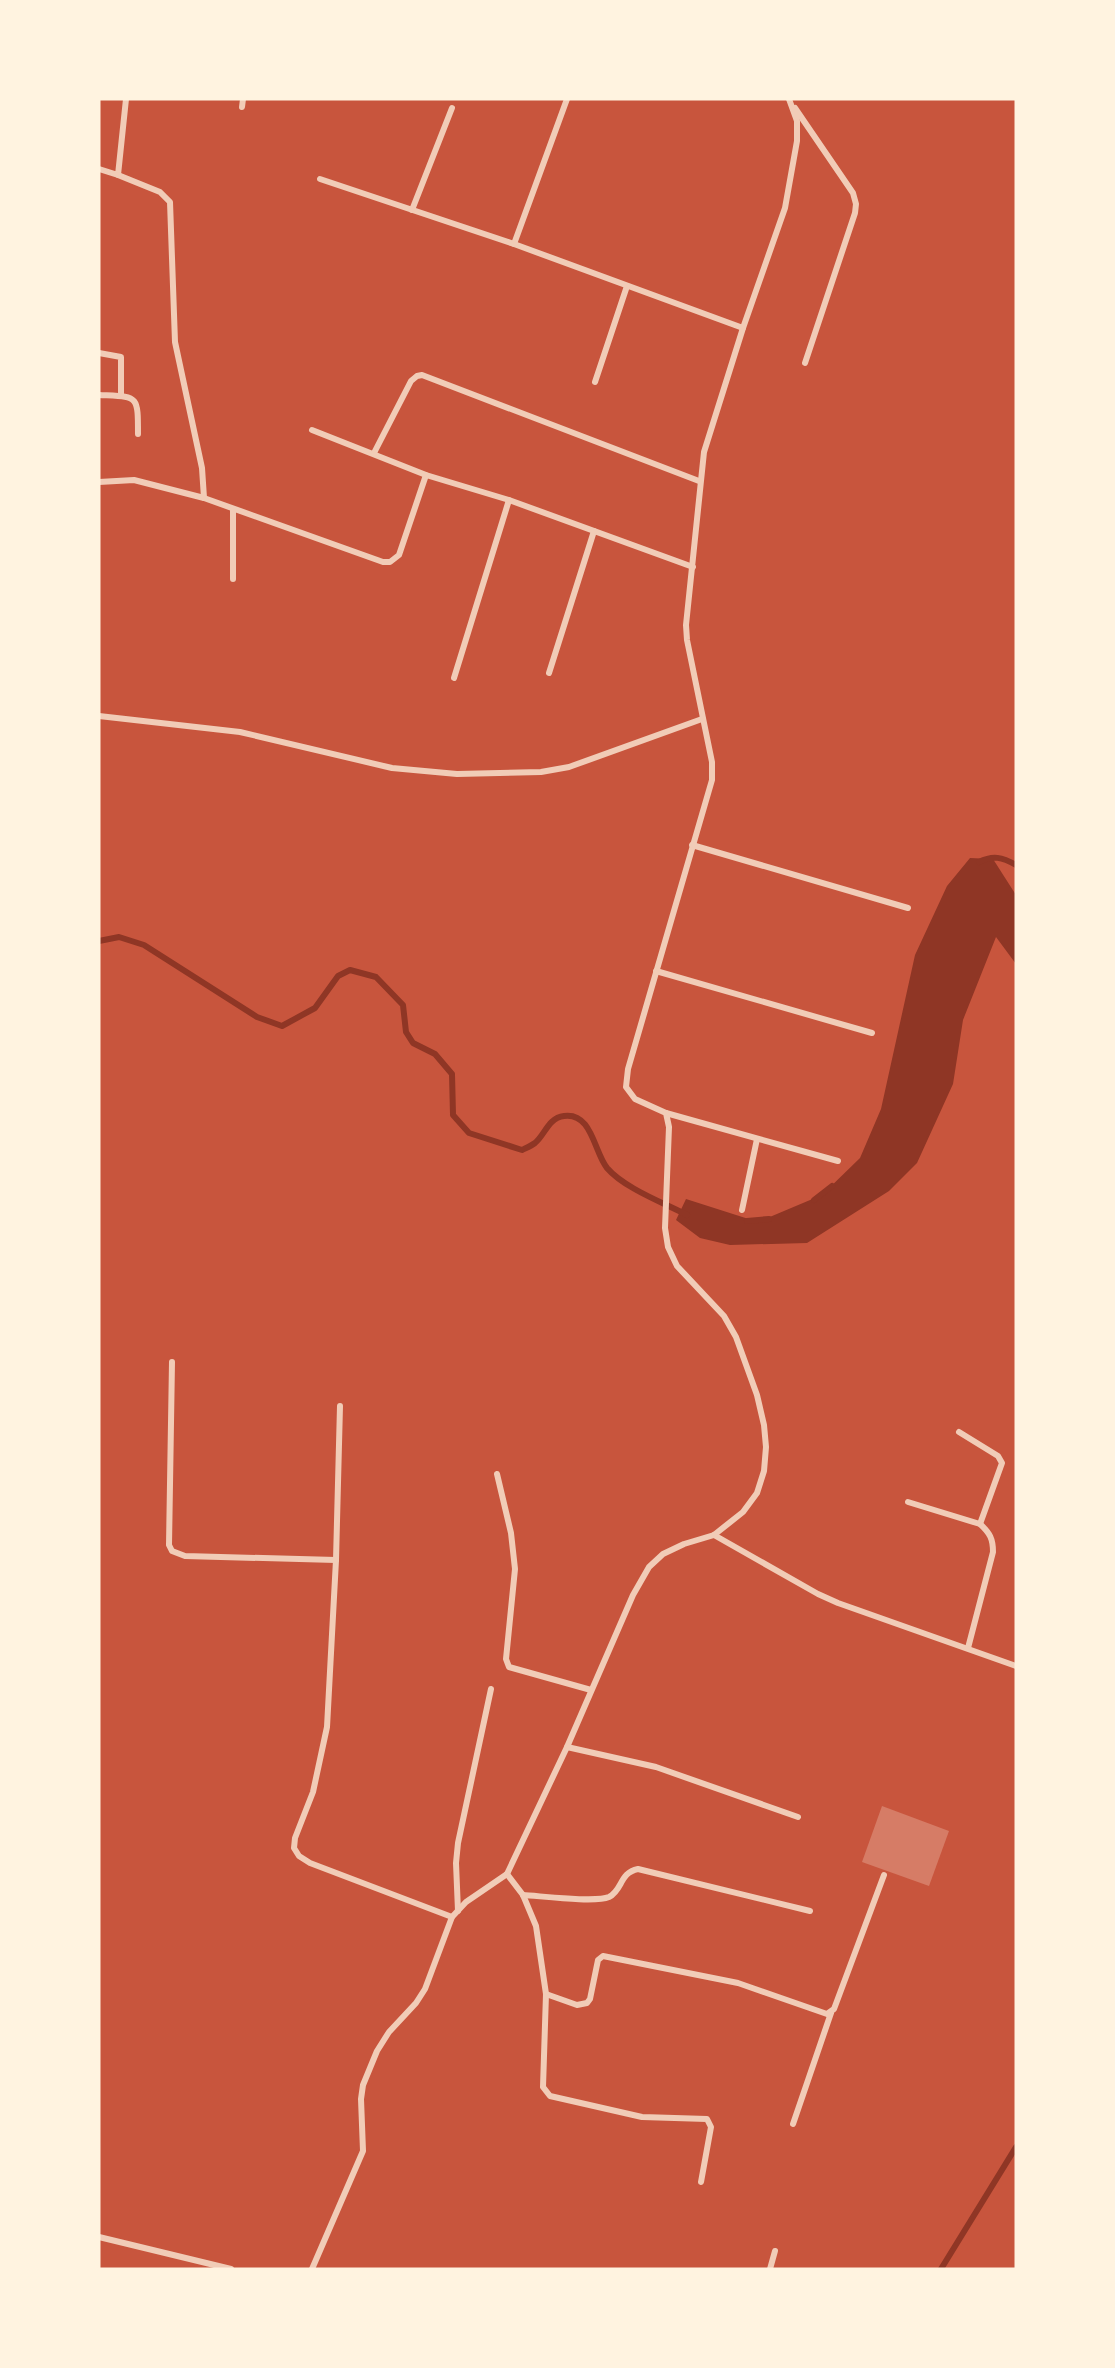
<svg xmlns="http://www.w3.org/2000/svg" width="1115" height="2368" font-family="Bitter,serif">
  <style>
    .water { fill: #8f3625 }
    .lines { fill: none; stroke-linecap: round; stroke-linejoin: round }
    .stream { stroke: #8f3625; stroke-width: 6 }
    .building { fill: #d67c66 }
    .minor { stroke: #f1ccb7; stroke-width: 6 }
  </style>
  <rect width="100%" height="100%" fill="#c8553d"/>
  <path class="water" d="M970,858L993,859L1016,895V964L996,937L963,1020L953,1084L917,1163L889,1191L807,1243L730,1245L700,1238L676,1220L686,1199L758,1222L822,1195L860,1158L881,1109L915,955L947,886Z"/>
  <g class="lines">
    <g class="stream">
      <path d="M979,862C993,855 1002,857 1016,865"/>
      <path d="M99,941L119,937L144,945L257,1017L282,1026L315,1008L338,976L350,970L376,977L403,1005L406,1032L413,1043L435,1054L452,1074L453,1115L469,1133L522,1150C526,1148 531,1146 535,1143C545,1135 548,1118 564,1116C592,1112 594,1152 607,1168C624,1188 664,1203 687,1215"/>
      <path d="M814,1200L832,1186"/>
      <path d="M747,1221L769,1219"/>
      <path d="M941,2269L1016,2147"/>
    </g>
  </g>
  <path class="building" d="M882,1806L949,1831L929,1886L862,1862Z"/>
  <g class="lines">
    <g class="minor">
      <path d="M242,107L243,99"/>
      <path d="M795,108L853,193L856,204L855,213L805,363"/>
      <path d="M99,169L118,175L126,99"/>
      <path d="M118,175L160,192L170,202L175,342L202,468L204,498L383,562H390L399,555L426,475"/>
      <path d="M320,179L514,244L743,328"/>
      <path d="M412,210L452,108"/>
      <path d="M514,244L567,99"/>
      <path d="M99,353L121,357V396"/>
      <path d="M595,382L627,286"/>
      <path d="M99,395C138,397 138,394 138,434"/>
      <path d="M312,430L426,475L509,500L693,567"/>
      <path d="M374,453L411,381L417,376L422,375L699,481"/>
      <path d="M99,482L134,480L204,498"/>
      <path d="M233,509V579"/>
      <path d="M549,673L594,531"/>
      <path d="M454,678L509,500"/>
      <path d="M99,716L240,732L392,768L457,774L541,772L569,767L702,719"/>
      <path d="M692,845L908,908"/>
      <path d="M656,971L872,1033"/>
      <path d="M666,1113L838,1161"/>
      <path d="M742,1210L757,1139"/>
      <path d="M172,1362L169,1545L172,1551L185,1556L336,1560"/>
      <path d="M340,1406L336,1560L327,1727L313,1792L295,1838L294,1848L299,1856L310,1863L452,1917"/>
      <path d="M959,1432L998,1456L1002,1463L980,1524"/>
      <path d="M497,1474L511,1533L515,1569L506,1659L509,1667L591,1690"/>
      <path d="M908,1502L980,1524C990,1533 993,1539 993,1552L968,1648"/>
      <path d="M714,1535L818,1594L838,1603L1016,1666"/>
      <path d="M567,1747L656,1767L798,1817"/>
      <path d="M507,1874L523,1895L536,1926L546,1994L543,2087L550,2096L642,2117L707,2119L711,2127L701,2182"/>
      <path d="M523,1895C541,1896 595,1903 609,1897C623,1890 619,1873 638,1869L810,1911"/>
      <path d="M458,1911L456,1863L458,1843L491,1689"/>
      <path d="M546,1994L577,2005L587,2003L590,1999L598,1960L603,1956L738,1983L827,2014L834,2009L884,1875"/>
      <path d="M793,2124L831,2013"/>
      <path d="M99,2237L231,2269"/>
      <path d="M312,2269L363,2151L361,2099L363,2085L377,2051L389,2032L416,2003L425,1989L452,1917L466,1902L507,1874L567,1747L633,1595L649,1567L663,1554L684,1544L714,1535L743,1512L757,1493L764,1471L766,1447L764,1425L757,1395L736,1337L724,1316L677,1266L668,1247L665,1228L669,1127L666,1113L635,1099L626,1087L628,1069L712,780V762L687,640L686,625L704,452L743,328L785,208L797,141V121L789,99"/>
      <path d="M770,2269L775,2251"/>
    </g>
  </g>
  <rect width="1115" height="2368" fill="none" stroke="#fff3e0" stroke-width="201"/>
</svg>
